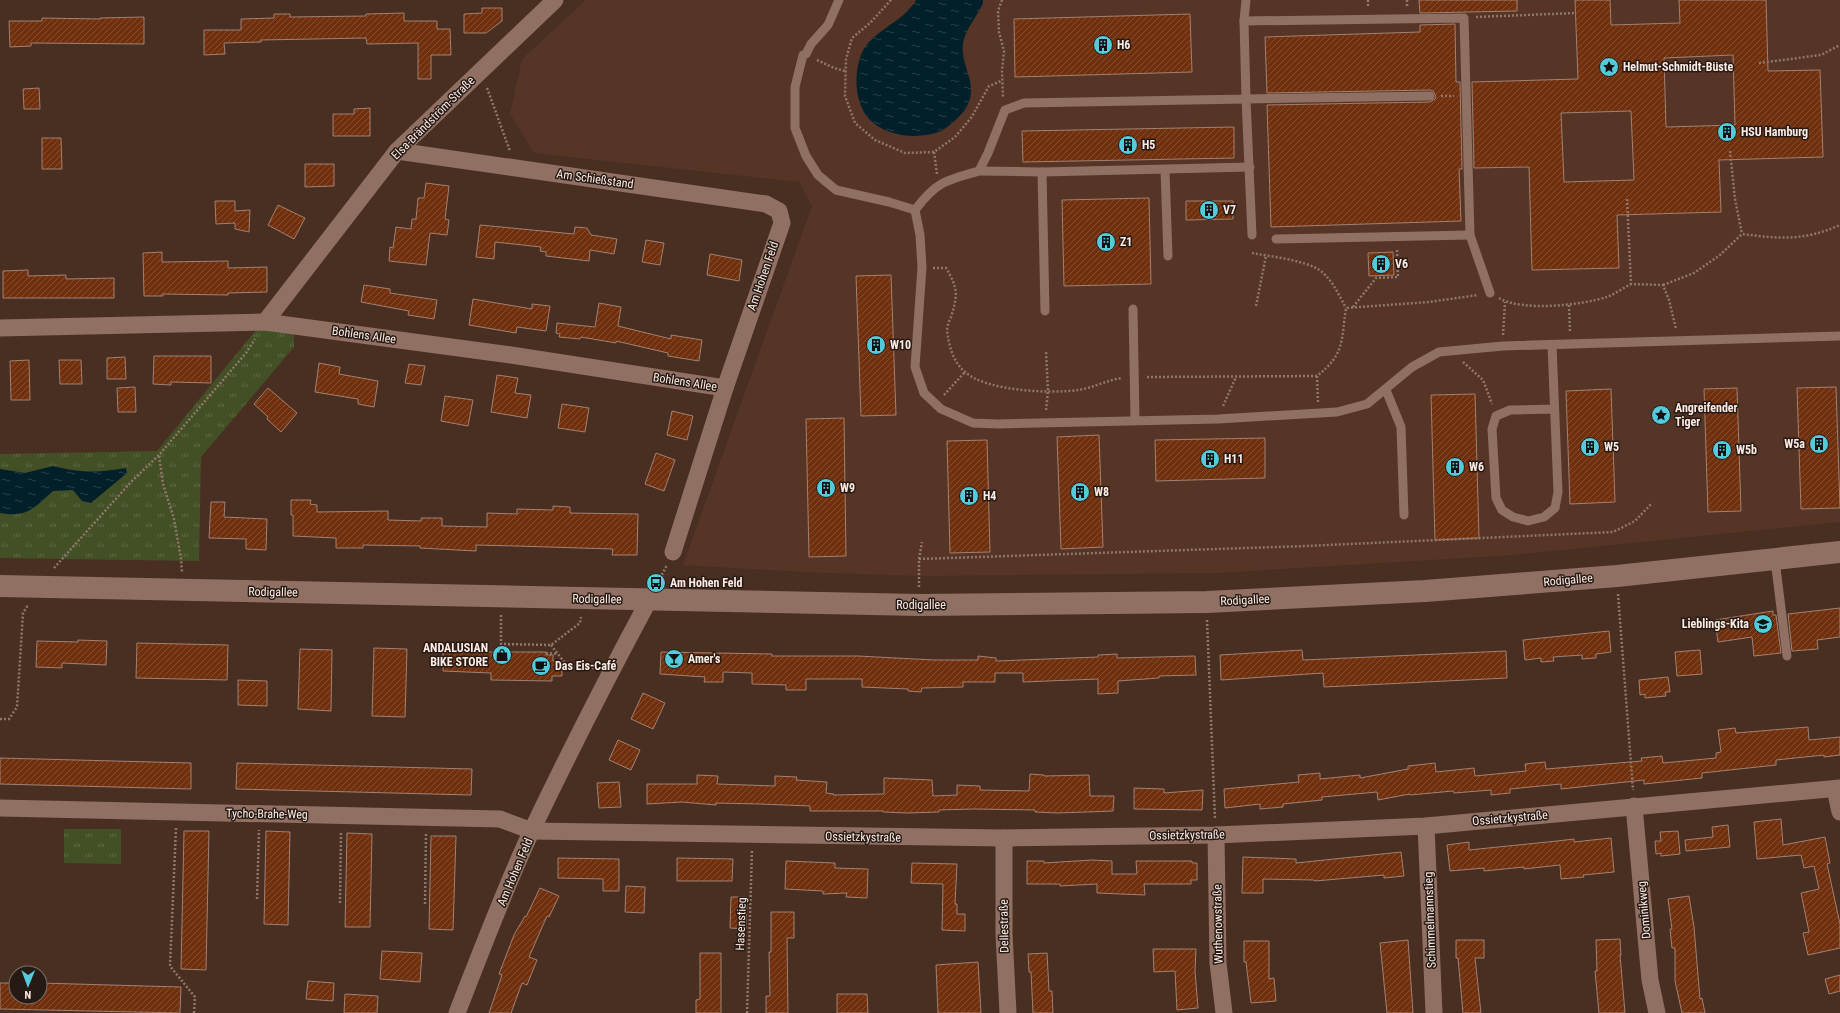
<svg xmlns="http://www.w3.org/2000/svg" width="1840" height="1013" font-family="'Roboto Condensed',sans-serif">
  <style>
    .built { fill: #563526 }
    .grass { fill: url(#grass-tufts) }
    .water { fill: url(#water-ripples) }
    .building { fill: url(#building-hatch); stroke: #a18173; fill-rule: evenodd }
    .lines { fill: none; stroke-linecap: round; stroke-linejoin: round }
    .path { stroke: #8f776d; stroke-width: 2.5; stroke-dasharray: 2 2; stroke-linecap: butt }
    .service { stroke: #907062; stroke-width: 9 }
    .minor { stroke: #907062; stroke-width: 17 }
    .secondary { stroke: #907062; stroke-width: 22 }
    .labels { text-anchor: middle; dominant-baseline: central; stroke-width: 3; stroke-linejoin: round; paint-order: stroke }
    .poi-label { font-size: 12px; font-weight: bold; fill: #feebe3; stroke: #261a14; text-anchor: start }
    .street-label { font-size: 12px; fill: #feebe3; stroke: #261a14 }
  </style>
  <defs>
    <pattern id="grass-tufts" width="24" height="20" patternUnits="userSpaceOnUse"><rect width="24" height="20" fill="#435026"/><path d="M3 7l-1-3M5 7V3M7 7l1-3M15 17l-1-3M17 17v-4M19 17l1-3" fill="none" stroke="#5f6945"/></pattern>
    <pattern id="water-ripples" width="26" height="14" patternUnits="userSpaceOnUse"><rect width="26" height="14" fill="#01202a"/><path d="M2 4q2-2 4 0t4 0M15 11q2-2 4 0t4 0" fill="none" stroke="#274149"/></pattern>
    <pattern id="building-hatch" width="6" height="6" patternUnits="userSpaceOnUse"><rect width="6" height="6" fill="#71300d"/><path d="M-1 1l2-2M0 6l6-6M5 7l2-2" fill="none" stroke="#864e30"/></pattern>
  </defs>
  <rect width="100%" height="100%" fill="#492e22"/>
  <path class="built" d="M586,0H1840V522L1514,555L1217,573L919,576L803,572L683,565L812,206L799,182L534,153L510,114L522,59Z"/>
  <g class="grass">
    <path d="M256,330H294V347L201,457L199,561L0,558V454L157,451Z"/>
    <path d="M64,829H121V864L64,863Z"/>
  </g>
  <g class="water">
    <path d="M916,0H983V3C977,17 965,29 963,44C960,68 982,86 964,111C958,118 949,127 941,131C919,140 886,137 869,119C856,104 854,80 859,61C867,30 901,26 916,0Z"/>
    <path d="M53,466C82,473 96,473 126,468L127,473L91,503L82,501L73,490L53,491C34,508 27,518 0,513V469L25,473Z"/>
  </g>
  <g class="building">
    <path d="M1419,0H1517V11L1420,13Z"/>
    <path d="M1575,0H1610L1611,25L1680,23L1679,0H1766L1768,71L1820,70L1823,157L1719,160L1721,212L1617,215L1619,268L1532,270L1529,167L1474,168L1472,82L1578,79ZM1733,55L1735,125L1666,127L1664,58ZM1631,111L1634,180L1564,182L1561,113Z"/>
    <path d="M482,8H502V21L486,33H464V14L482,13Z"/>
    <path d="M404,13V21H437V29H450L451,55H431V79H418V43L367,44L366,38L261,40V42L224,43L225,54L204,55V30H241V19L274,18V14H290V17L366,16V14Z"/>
    <path d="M1190,14L1192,72L1015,77L1014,19Z"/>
    <path d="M144,17V44L31,43V46L10,47L9,21H42V18L100,19V18Z"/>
    <path d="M1455,24L1456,82H1460L1462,169H1459L1461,221L1271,227L1267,105L1430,102L1435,99L1436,96L1433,91L1430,90L1267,93L1265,37L1420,32V25Z"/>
    <path d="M39,88L40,109H24L23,89Z"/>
    <path d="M370,108V136H333V114H354V109Z"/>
    <path d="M1234,127V158L1023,162L1022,131Z"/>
    <path d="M42,138H61L62,169H42Z"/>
    <path d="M305,164H334V186L305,187Z"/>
    <path d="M426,183L449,186L445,219L449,220L447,235L430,233L426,265L389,261L390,247L393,248L396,227L411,229L412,219H416L418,198H424Z"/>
    <path d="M1149,198L1151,284L1064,286L1062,200Z"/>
    <path d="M215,201H235V211L250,210L249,232L235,229V223L216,224Z"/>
    <path d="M1186,201H1233V219L1186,220Z"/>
    <path d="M278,205L305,218L294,239L268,225Z"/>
    <path d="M480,225L574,234L575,227L587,228L591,235L617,239L614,254L590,250L589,261L546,256V252L540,251L541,247L495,242L494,259L476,257Z"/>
    <path d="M646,240L664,243L660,265L642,262Z"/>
    <path d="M162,252V262L228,261V268L267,267V292L228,293V295L163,294V296H144L143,253Z"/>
    <path d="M1393,252L1394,275L1369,276L1368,253Z"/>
    <path d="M710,254L742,260L739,281L707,275Z"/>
    <path d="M28,270V276L66,275V279L114,278V298H3V271Z"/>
    <path d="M891,275L896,415L861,416L856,276Z"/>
    <path d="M364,285L390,289V293L437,300L434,319L408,315L409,311L361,302Z"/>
    <path d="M473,299L532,309V304L550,306L546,331L517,327L516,333L469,325Z"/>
    <path d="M599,303L621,307L618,326L671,339V335L702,340L699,361L668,356V353L616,341V343L581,337L580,339L559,337L560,334L556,333L557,323L595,327Z"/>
    <path d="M154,356H211V383L171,382V385L153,384Z"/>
    <path d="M125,357L126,379H107V358Z"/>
    <path d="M29,360L30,400H11L10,361Z"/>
    <path d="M59,360H81L82,384H60Z"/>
    <path d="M319,363L340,367L339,374L378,381L374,407L358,404V399L315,392Z"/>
    <path d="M409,364L425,366L421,385L405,383Z"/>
    <path d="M497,375L518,378L515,393L531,395L527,418L491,412Z"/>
    <path d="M135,387L136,412H118L117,388Z"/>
    <path d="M1836,387L1840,508L1801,509L1797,388Z"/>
    <path d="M268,388L297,413L281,432L267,419L268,417L254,404Z"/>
    <path d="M1737,388L1741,511L1708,512L1704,389Z"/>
    <path d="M1611,389L1615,502L1570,504L1566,391Z"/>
    <path d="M1475,394L1479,538L1435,540L1431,395Z"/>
    <path d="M445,396L473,400L468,426L441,421Z"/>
    <path d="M562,404L589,408L585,432L558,428Z"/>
    <path d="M672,411L693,416L687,440L667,435Z"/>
    <path d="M844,418L846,556L809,557L806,419Z"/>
    <path d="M1099,435L1103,547L1061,549L1057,437Z"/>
    <path d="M1265,438V478L1156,481L1155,440Z"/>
    <path d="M987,440L990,552L950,553L947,441Z"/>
    <path d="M656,453L675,460L664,491L645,484Z"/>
    <path d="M291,500H311L310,504L317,505V512L388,511V520L421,521V518H442V526L487,527V513L517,514V509L553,510V506L570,507V513L638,514L637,555H612L613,549L516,546L476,545V551L420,548V546L363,545V548H336V538L293,536V515H291Z"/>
    <path d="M211,502H225L224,517L267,519L266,550L246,549V539L209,538Z"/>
    <path d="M1840,608V637L1817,640L1818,649L1792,651L1788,614Z"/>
    <path d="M1773,611V615H1776L1781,653L1754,656L1752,637L1718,642L1715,620Z"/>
    <path d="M1609,631L1611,652L1596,654V658L1582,659V655L1553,657L1554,661L1541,662V658L1525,660L1523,640Z"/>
    <path d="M78,640L107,641L106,665L62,663V668L36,667L37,641L78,642Z"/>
    <path d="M137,643L228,645L227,680L136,678Z"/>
    <path d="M374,648L407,649L405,717L372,716Z"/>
    <path d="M300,649L332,650L331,711L298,709Z"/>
    <path d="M443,649L474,650V652H546V655H553V661L562,662V676H552V681L491,680V673L443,671Z"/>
    <path d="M1302,650L1303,660L1506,651L1507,678L1324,687L1323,673L1221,680L1220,655Z"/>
    <path d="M1700,650L1702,674L1677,676L1675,652Z"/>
    <path d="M661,652L772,654V656H858L934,660H978V656L996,658V661L1098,657V655L1117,654V658L1195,656L1196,675L1159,676V678L1118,681V693L1098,694V679L1023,682V673H995V682H963V687L922,688L921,692L908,691V689L862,687V679H806V690H786V685L752,684V673L723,672V682H704L705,677L660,674Z"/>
    <path d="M1668,677L1670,692H1665L1666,696L1645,698V694L1640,695L1639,680Z"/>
    <path d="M238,680L267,681V706L238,705Z"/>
    <path d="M643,693L665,703L653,729L631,719Z"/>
    <path d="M1808,727L1809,740L1840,737V755L1824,757V755L1776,760V765L1702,773V778L1644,784V780L1561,789V784L1510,789V793L1491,795V790L1454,793L1453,791L1410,795V794L1378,800L1377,792L1322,797V800L1283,804V807L1260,809V804L1225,808L1224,789L1299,782L1298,775L1320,773V779L1360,775V778L1408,769V766L1435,763L1436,772L1474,768L1475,776L1526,771L1525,764L1545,762L1546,769L1642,761L1641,758L1662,756L1663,763L1716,758V753L1721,752L1718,730L1735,728L1736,733Z"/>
    <path d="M618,740L640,750L631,770L609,760Z"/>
    <path d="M0,758L191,763V789L0,784Z"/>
    <path d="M237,763L472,769L471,795L236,789Z"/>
    <path d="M1030,774L1044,775V776L1089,775L1090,796H1114L1113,811L1058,813L1035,812V810L974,809L939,810V812L907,813L883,812V811H810V806L760,804L716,803V805L682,802L647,804V784H697V775L718,776L717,784L775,786V776L797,777L796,780L827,782L826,793L834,794L833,795L884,794V778L932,780L933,796L957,795V785L980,786V790L1029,791Z"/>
    <path d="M619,782L621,807L599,808L597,783Z"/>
    <path d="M1134,788L1164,789V793L1203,790L1202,810L1134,809Z"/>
    <path d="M1781,819L1783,845L1825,837L1830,863L1827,864L1840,924V948L1808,955L1803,933L1809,932L1801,893L1819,889L1814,866L1804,868L1801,855L1757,859L1754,822Z"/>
    <path d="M1728,825L1730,847L1686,851L1685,840L1713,837L1712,827Z"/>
    <path d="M184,831H209L206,970L181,969Z"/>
    <path d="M266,831L290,832L288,925L264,924Z"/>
    <path d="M1678,831L1680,854L1661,856V853L1656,854L1655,841H1661L1660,832Z"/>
    <path d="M347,833L372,834L370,927H345Z"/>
    <path d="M431,836H456L453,930L429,929Z"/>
    <path d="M1611,838L1614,872L1583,875L1584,877L1561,879L1560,865L1524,869V867L1484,871V868L1450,871L1447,845L1469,842V850L1557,841L1574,839V842Z"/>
    <path d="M1401,852L1404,876L1384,878V875L1315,881L1314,880L1263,879V893H1242L1243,857L1296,859V863Z"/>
    <path d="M558,858L619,859V891H603V879L558,878Z"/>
    <path d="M677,858L733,859L732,881H677Z"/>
    <path d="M1092,860L1112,861V874H1137L1136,861H1192V863H1197V880H1191V884H1144L1145,895L1097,893V884L1060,886V884H1027V861H1044V863Z"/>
    <path d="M786,861L835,863V868L868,869L867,898L846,897L847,893L823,894V891L785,889Z"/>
    <path d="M912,863L957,864L955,904H957V914H965V931L942,930L943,884L911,883Z"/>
    <path d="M626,886L645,887L644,913L625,912Z"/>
    <path d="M540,888L559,896L549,917L547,916L529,957L537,960L527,985L522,983L511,1013H489L502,975L499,974L514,935L525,916L526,917Z"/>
    <path d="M1689,896L1694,927L1700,999L1702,998L1705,1013H1682L1675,981V948H1672L1670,929H1672L1668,899Z"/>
    <path d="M731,897H747L746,929L730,928Z"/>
    <path d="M771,912H794V938H787L788,1013H766V996H770L769,952H771Z"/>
    <path d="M1620,939L1621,955H1620L1625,1013H1599L1595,971H1597L1596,940Z"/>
    <path d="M1408,940L1413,1013H1387L1380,943Z"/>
    <path d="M1456,940H1484V958H1475L1481,1013H1463L1458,958H1456Z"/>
    <path d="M1244,941H1269V979L1274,978L1276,1001L1251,1003L1246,962H1244Z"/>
    <path d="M1153,949H1196L1195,971L1198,1008L1177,1010L1175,971L1154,972Z"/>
    <path d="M382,951L422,953L420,982L380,979Z"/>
    <path d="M700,953H721V1013H696V1000L700,999Z"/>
    <path d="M1047,953L1049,991H1052L1053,1013H1033L1031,972H1029L1028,954Z"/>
    <path d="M978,962L981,1013H938L936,965Z"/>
    <path d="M1840,975V991L1829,994L1825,979Z"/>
    <path d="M308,981L334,983L333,1001L306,999Z"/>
    <path d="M0,983H16V997H40V983L181,987L180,1013L0,1009Z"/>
    <path d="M345,994L378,996L377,1013H344Z"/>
    <path d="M837,994H867L868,1013H837Z"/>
  </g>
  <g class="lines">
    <g class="path">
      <path d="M891,0L870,23L852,38L846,59L845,96L855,123L875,140L905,153L934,152L955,137L971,118L989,86L1001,81"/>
      <path d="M1002,0L998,11L999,32L1004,51L1002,71L1003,98"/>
      <path d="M1368,0V7"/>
      <path d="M1407,0V7"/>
      <path d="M1476,17L1576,13"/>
      <path d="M817,60L834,68L845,71"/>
      <path d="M1759,63L1821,55L1840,45"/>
      <path d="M487,88L510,151"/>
      <path d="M1441,96H1454"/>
      <path d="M1730,151L1735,199L1742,234"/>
      <path d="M934,152L937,174"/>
      <path d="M1627,199L1631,284L1663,285L1669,300L1676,329"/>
      <path d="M1252,253C1273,257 1297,259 1316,268C1330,275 1339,295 1346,308"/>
      <path d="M933,268H946C958,288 958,295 951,317C949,321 947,326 947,331C949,346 953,362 965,372C986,391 1050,394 1078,390C1093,388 1107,380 1122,378"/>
      <path d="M1663,285L1694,273L1720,255L1742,234C1780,239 1804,241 1840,225"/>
      <path d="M1499,298C1522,312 1582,305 1607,297C1615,294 1623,288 1631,284"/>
      <path d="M1569,305L1570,332"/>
      <path d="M1256,306L1266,256"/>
      <path d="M1353,307L1376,278L1398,277L1397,249"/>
      <path d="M1503,335L1505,302"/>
      <path d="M1463,362L1483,380L1492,404"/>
      <path d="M1317,376L1318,402"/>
      <path d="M1147,377L1317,376C1345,354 1341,341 1346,308L1429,302L1478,295"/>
      <path d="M944,395L965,372"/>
      <path d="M1223,406L1236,377"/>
      <path d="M1046,410L1048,391L1046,351"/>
      <path d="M159,456L163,484L174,519L181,559L182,572"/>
      <path d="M919,559L1306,546L1613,532L1635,521L1652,503"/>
      <path d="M54,568L131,482L159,455L246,353L255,339"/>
      <path d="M658,582L667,565"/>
      <path d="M919,587V559L922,542"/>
      <path d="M1618,594L1633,790"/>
      <path d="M501,615V644L551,645L580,623L581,617"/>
      <path d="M1207,620L1215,819"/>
      <path d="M551,645L568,667L595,668"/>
      <path d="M546,653L558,654"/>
      <path d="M0,719H9L17,707L23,613L28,605"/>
      <path d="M176,828L170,966L195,997L194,1013"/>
      <path d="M257,899L259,830"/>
      <path d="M340,903L341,831"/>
      <path d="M425,904L426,833"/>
      <path d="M747,1013L752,850"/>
    </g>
    <g class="service">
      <path d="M839,0L828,25L811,44L806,54L803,55L795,87V128L806,156L818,175L836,190L889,202L915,210"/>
      <path d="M1246,0L1244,21L1246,99L1024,103L1005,110L988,153L979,171C946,180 936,182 915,210L920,235L922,267L915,367L924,393L941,409L973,423L998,424L1218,419L1337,412L1367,404L1412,367L1439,352L1503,346L1840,336"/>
      <path d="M1244,21L1464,18L1470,235L1490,293"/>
      <path d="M1165,170L1168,256"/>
      <path d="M979,171L1042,172L1250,167"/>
      <path d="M1042,172L1045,311"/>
      <path d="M1252,235L1246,99L1430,96"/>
      <path d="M1276,239L1470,235"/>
      <path d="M1133,309L1135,420"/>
      <path d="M1552,345L1558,492L1555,508L1544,517L1528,521L1513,517L1502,510L1496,498L1492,429L1496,416L1510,410L1554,409"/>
      <path d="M1386,390L1401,427L1404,515"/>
      <path d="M1775,560L1787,656"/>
    </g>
    <g class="minor">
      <path d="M397,151L766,204L779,211L782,223L725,388L673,552"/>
      <path d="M265,322L397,151L555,0"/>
      <path d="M0,328L265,322L511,355L725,388"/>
      <path d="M1835,789L1840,812"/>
      <path d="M1634,806L1650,980L1657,1013"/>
      <path d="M0,808L500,819L532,831L1004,838L1216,835L1426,826L1840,788"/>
      <path d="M1426,826L1434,1013"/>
      <path d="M1216,835L1218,963L1224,1013"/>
      <path d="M1004,838V934L1008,1013"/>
      <path d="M457,1013C481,952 504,890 532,830C569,753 608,676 649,600"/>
    </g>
    <path class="secondary" d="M0,586L919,605L1207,602L1425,591L1617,576L1840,552"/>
  </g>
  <defs>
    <symbol id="building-disc" viewBox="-11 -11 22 22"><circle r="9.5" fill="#53cbdb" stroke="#261a14"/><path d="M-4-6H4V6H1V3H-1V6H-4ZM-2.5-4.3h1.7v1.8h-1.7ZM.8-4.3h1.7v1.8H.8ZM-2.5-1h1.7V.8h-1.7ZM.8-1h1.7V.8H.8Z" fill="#111"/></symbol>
    <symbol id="sight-disc" viewBox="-11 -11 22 22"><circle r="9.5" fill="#53cbdb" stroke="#261a14"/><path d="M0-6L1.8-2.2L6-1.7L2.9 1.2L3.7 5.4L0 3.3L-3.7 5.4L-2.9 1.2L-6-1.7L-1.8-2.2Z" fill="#111"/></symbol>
    <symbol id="bus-disc" viewBox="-11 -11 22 22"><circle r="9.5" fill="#53cbdb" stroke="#261a14"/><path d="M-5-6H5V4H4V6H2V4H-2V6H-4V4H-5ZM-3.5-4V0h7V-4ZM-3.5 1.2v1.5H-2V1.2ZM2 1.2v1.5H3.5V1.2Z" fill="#111"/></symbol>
    <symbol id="school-disc" viewBox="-11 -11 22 22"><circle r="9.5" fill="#53cbdb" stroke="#261a14"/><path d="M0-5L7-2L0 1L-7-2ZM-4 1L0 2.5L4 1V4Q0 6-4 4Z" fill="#111"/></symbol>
    <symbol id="shop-disc" viewBox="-11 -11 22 22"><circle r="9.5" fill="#53cbdb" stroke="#261a14"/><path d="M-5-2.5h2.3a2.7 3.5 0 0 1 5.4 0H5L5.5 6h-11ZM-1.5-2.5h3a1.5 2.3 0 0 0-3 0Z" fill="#111"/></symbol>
    <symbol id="bar-disc" viewBox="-11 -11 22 22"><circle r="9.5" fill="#53cbdb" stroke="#261a14"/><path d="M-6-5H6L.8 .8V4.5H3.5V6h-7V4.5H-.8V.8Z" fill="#111"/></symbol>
    <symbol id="cafe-disc" viewBox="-11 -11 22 22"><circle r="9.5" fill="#53cbdb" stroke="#261a14"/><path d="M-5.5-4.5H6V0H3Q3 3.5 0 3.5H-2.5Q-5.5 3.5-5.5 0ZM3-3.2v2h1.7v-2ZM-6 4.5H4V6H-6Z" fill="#111"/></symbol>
  </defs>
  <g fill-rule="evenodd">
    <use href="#building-disc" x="1092" y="34" width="22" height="22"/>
    <use href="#sight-disc" x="1598" y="56" width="22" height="22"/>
    <use href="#building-disc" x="1716" y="121" width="22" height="22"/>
    <use href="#building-disc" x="1117" y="134" width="22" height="22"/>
    <use href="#building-disc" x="1198" y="199" width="22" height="22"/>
    <use href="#building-disc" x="1095" y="231" width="22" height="22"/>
    <use href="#building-disc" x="1370" y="253" width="22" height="22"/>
    <use href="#building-disc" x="865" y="334" width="22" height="22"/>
    <use href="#sight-disc" x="1650" y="404" width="22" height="22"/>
    <use href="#building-disc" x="1808" y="433" width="22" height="22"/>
    <use href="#building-disc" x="1579" y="436" width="22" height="22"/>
    <use href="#building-disc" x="1711" y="439" width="22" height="22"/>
    <use href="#building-disc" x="1199" y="448" width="22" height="22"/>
    <use href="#building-disc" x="1444" y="456" width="22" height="22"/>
    <use href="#building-disc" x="815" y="477" width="22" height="22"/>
    <use href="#building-disc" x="1069" y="481" width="22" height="22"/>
    <use href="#building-disc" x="958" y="485" width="22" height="22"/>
    <use href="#bus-disc" x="645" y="572" width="22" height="22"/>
    <use href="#school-disc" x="1752" y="613" width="22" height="22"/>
    <use href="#shop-disc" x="491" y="644" width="22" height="22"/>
    <use href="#bar-disc" x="663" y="648" width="22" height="22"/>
    <use href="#cafe-disc" x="530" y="655" width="22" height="22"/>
  </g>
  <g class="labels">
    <g class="poi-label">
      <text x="1117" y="45">H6</text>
      <text x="1623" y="67">Helmut-Schmidt-Büste</text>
      <text x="1741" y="132">HSU Hamburg</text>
      <text x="1142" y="145">H5</text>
      <text x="1223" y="210">V7</text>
      <text x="1120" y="242">Z1</text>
      <text x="1395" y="264">V6</text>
      <text x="890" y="345">W10</text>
      <text x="1675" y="408">Angreifender<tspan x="1675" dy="14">Tiger</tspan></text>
      <text x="1805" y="444" text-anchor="end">W5a</text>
      <text x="1604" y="447">W5</text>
      <text x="1736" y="450">W5b</text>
      <text x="1224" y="459">H11</text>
      <text x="1469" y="467">W6</text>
      <text x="840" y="488">W9</text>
      <text x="1094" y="492">W8</text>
      <text x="983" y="496">H4</text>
      <text x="670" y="583">Am Hohen Feld</text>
      <text x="1749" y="624" text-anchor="end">Lieblings-Kita</text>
      <text x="488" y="648" text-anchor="end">ANDALUSIAN<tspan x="488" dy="14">BIKE STORE</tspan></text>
      <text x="688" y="659">Amer's</text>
      <text x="555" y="666">Das Eis-Café</text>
    </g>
    <g class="street-label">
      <text transform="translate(433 118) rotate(-45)">Elsa-Brändström-Straße</text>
      <text transform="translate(595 179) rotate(8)">Am Schießstand</text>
      <text transform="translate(763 276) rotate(-71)">Am Hohen Feld</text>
      <text transform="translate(364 335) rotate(8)">Bohlens Allee</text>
      <text transform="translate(685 382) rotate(9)">Bohlens Allee</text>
      <text transform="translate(1568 580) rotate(-5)">Rodigallee</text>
      <text transform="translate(273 592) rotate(1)">Rodigallee</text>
      <text transform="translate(597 599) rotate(1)">Rodigallee</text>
      <text transform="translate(1245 600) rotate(-3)">Rodigallee</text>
      <text x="921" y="605">Rodigallee</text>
      <text transform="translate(267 814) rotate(1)">Tycho-Brahe-Weg</text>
      <text transform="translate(1510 818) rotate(-5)">Ossietzkystraße</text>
      <text transform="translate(1187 835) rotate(-1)">Ossietzkystraße</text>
      <text transform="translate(863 837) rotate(1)">Ossietzkystraße</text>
      <text transform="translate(515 872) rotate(-67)">Am Hohen Feld</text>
      <text transform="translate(1644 910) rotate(-95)">Dominikweg</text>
      <text transform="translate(1430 920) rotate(-92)">Schimmelmannstieg</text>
      <text transform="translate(741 924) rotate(-88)">Hasenstieg</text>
      <text transform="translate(1218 924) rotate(-91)">Wuthenowstraße</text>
      <text transform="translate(1004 926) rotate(-91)">Dellestraße</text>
    </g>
  </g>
  <g transform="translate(28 985) rotate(181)"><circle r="19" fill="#261a14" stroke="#7c6e67"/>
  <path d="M0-3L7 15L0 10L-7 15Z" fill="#53cbdb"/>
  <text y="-6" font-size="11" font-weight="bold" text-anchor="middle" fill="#feebe3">N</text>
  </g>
</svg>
